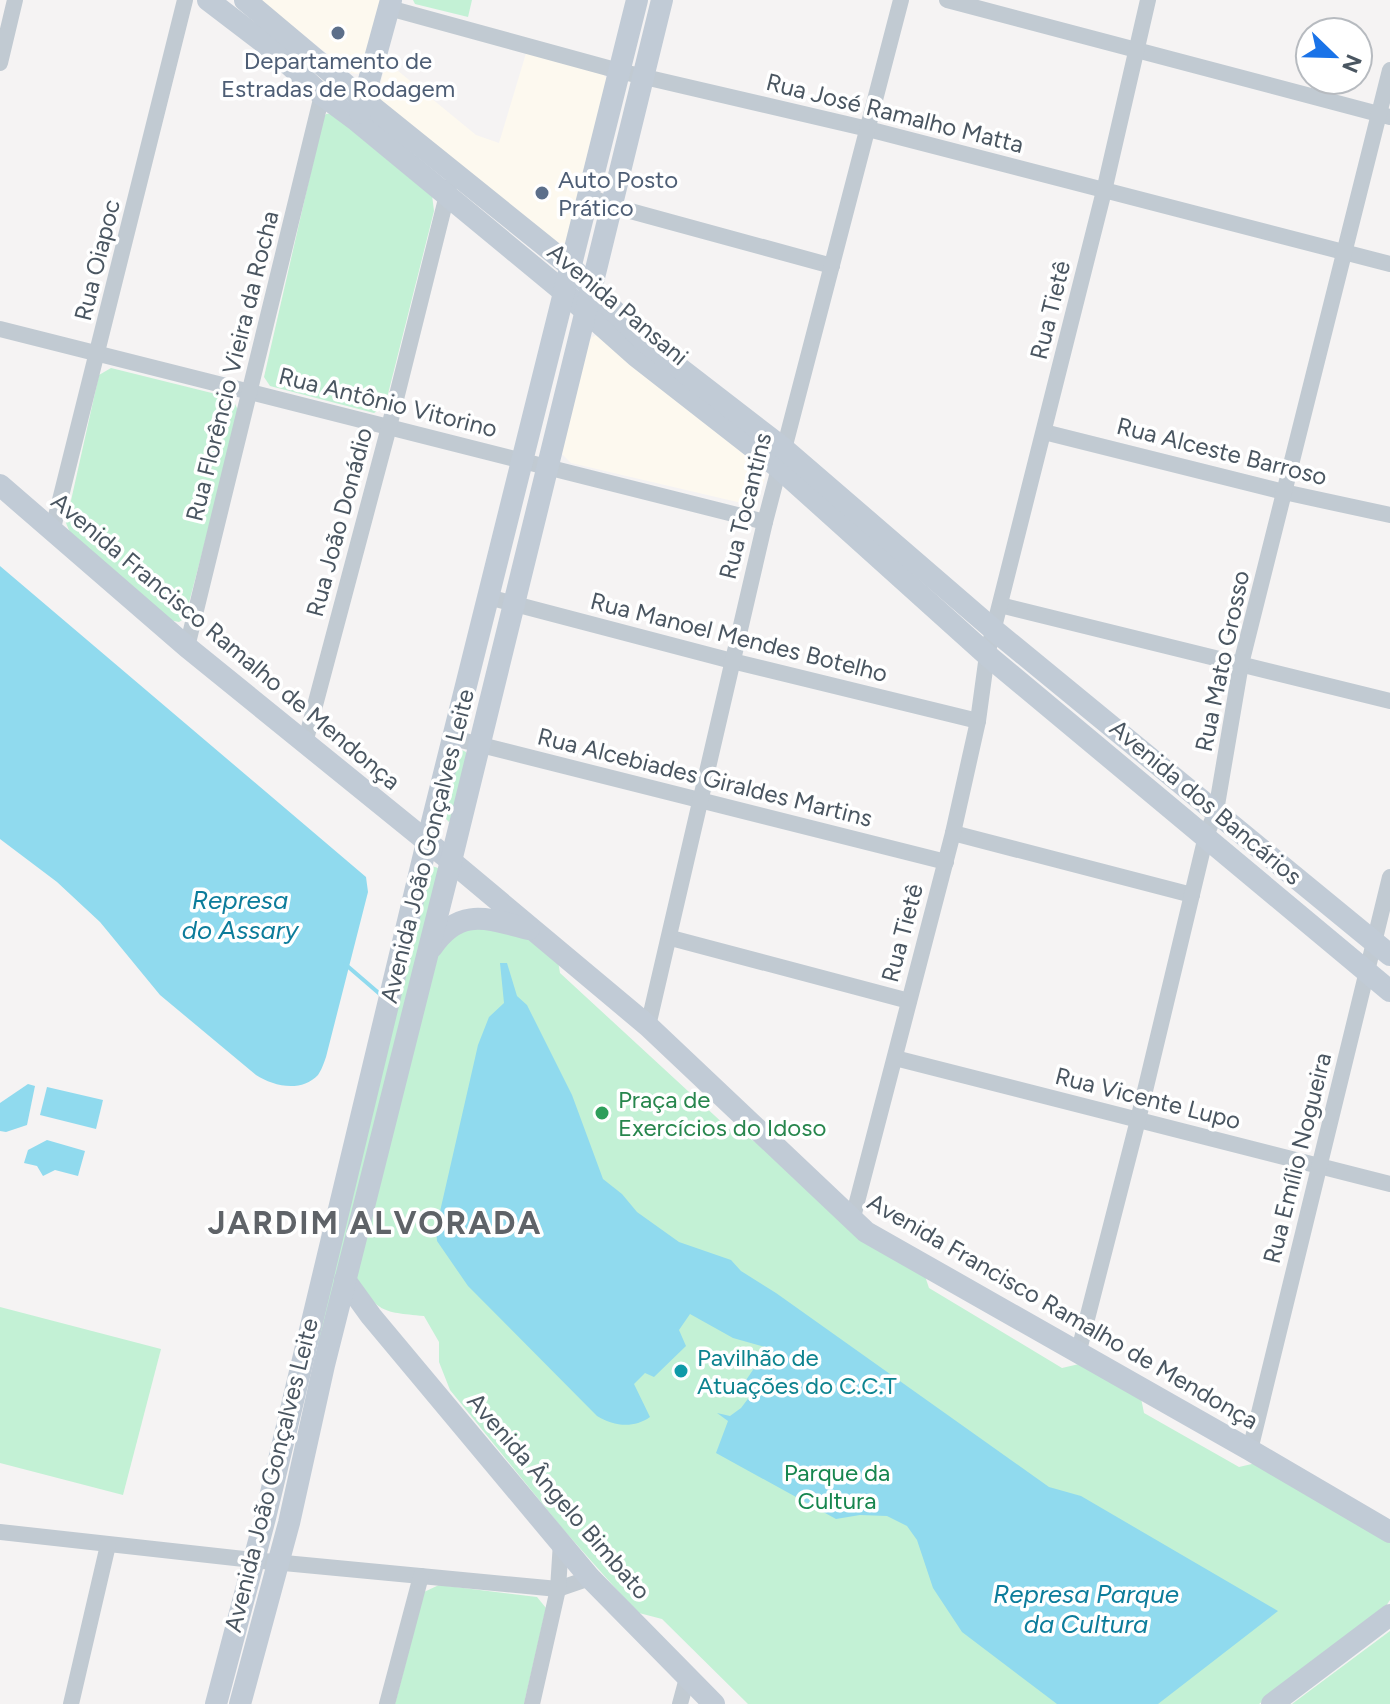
<svg xmlns="http://www.w3.org/2000/svg" width="1390" height="1704" font-family="Figtree,sans-serif">
  <style>
    .commercial { fill: #fdf9ef }
    .green { fill: #c3f1d5 }
    .water { fill: #90daee }
    .lines { fill: none; stroke-linecap: round; stroke-linejoin: round }
    .stream { stroke: #90daee; stroke-width: 4 }
    .street { stroke: #c1cad2; stroke-width: 16 }
    .secondary { stroke: #c1cbd6; stroke-width: 22 }
    .service-dot { fill: #5c6f8a; stroke: #fff; stroke-width: 3 }
    .leisure-dot { fill: #2e9e5b; stroke: #fff; stroke-width: 3 }
    .culture-dot { fill: #0f9aa8; stroke: #fff; stroke-width: 3 }
    .labels { text-anchor: middle; dominant-baseline: central; stroke-width: 7; stroke-linejoin: round; paint-order: stroke }
    .service-label { font-size: 24px; fill: #4e5e75; stroke: #fff }
    .street-label { font-size: 24px; fill: #4a5661; stroke: #fff }
    .leisure-label { font-size: 24px; fill: #27864d; stroke: #fff; text-anchor: start }
    .culture-label { font-size: 24px; fill: #0d838f; stroke: #fff; text-anchor: start }
    .park-label { font-size: 24px; fill: #17864f; stroke: #fff }
    .water-label { font-size: 26px; font-style: italic; fill: #0c7c9b; stroke: #fff }
    .district-label { font-size: 32px; font-weight: bold; letter-spacing: 2px; fill: #5f6368; stroke: #fff }
  </style>
  <rect width="100%" height="100%" fill="#f5f3f3"/>
  <g class="commercial">
    <path d="M260,0H384L367,66L358,74L351,73Z"/>
    <path d="M527,50L601,71L611,85L571,249H560L384,105L378,95L386,61L476,135L499,143Z"/>
    <path d="M597,335L758,465L765,478L757,503L750,505L571,463L561,453L585,348L592,337Z"/>
  </g>
  <g class="green">
    <path d="M413,0H472L468,17L415,4Z"/>
    <path d="M336,113L432,195L434,211L385,406L374,413L270,386L264,377L323,119L326,114Z"/>
    <path d="M111,368L232,398L239,412L185,618L179,622L169,620L71,535L66,523L99,375Z"/>
    <path d="M460,749L466,752L467,758L453,818L449,822L442,815Z"/>
    <path d="M432,866L438,868L439,876L326,1344L315,1345Z"/>
    <path d="M509,926L557,955L560,973L740,1139L749,1138L760,1145L924,1273L929,1288L1062,1368L1079,1364L1141,1398L1144,1413L1239,1467L1256,1463L1390,1541V1600L1386,1606L1259,1704H748L662,1619L639,1613L633,1608L562,1528L450,1390L439,1362V1342L424,1316C380,1312 378,1312 354,1275L432,964L442,943L459,927Z"/>
    <path d="M0,1307L161,1349L123,1495L0,1463Z"/>
    <path d="M439,1585L537,1597L546,1608L524,1704H395L424,1592Z"/>
    <path d="M1390,1631V1704H1292Z"/>
  </g>
  <g class="water">
    <path d="M0,566L366,877L368,892L326,1057C324,1063 321,1071 318,1075C301,1093 273,1086 256,1075L160,995L100,922L57,882L0,839Z"/>
    <path d="M500,963H507L517,996L527,1005L572,1095L603,1179L622,1194L637,1212L679,1242L731,1260L741,1271L776,1293L1049,1487L1081,1496L1278,1611L1158,1704H1057L962,1632L933,1588L917,1540L907,1526L887,1516L860,1515L836,1519L716,1453L728,1421L717,1413L730,1416L741,1408L750,1396L742,1386L768,1348L733,1338L690,1314L679,1330L686,1346L654,1377L645,1373L634,1384L650,1417C633,1429 614,1426 597,1416L468,1286L437,1241L436,1229L478,1045L489,1017L504,1003Z"/>
    <path d="M28,1084L35,1086L27,1125L6,1132L0,1131V1103Z"/>
    <path d="M47,1087L103,1100L96,1129L40,1115Z"/>
    <path d="M47,1140L85,1151L78,1176L55,1170L43,1176L37,1166L24,1163L28,1150Z"/>
  </g>
  <g class="lines">
    <path class="stream" d="M345,964L381,995"/>
    <g class="street">
      <path d="M947,0L1390,117"/>
      <path d="M389,8L619,71L868,129L1390,264"/>
      <path d="M0,63L15,0"/>
      <path d="M588,196L612,206L832,266"/>
      <path d="M0,329L765,522"/>
      <path d="M1044,432L1284,492L1390,515"/>
      <path d="M52,532L185,0"/>
      <path d="M488,597L732,661L978,721"/>
      <path d="M1000,605L1390,701"/>
      <path d="M187,647L322,95"/>
      <path d="M453,738L946,862"/>
      <path d="M305,743L389,427L449,187"/>
      <path d="M953,833L1192,895"/>
      <path d="M671,938L909,1001"/>
      <path d="M648,1026L765,522L901,0"/>
      <path d="M895,1058L1390,1184"/>
      <path d="M852,1221L953,833L978,721L987,655L1104,191L1148,0"/>
      <path d="M1078,1354L1138,1120L1206,836L1216,811L1241,664L1390,70"/>
      <path d="M1250,1450L1390,877"/>
      <path d="M0,1532L253,1560L558,1589L590,1578"/>
      <path d="M71,1704L108,1545"/>
      <path d="M387,1704L421,1576"/>
      <path d="M532,1704L558,1589L561,1542"/>
      <path d="M680,1704L687,1678"/>
    </g>
    <g class="secondary">
      <path d="M208,0L272,49L322,95L357,121L564,292L636,356L778,467L987,655L1390,991"/>
      <path d="M245,0L365,101L570,266L643,340L783,448L994,630L1390,955"/>
      <path d="M360,113L391,0"/>
      <path d="M0,485L187,647L451,861L648,1026L866,1232L1250,1450L1390,1532"/>
      <path d="M432,947C460,906 488,919 529,929"/>
      <path d="M345,1280L371,1316L590,1578L714,1704"/>
      <path d="M216,1704L265,1518L427,842L637,0"/>
      <path d="M240,1704L289,1523L324,1365L451,861L662,0"/>
      <path d="M1272,1704L1390,1615"/>
    </g>
  </g>
  <g class="service-dot">
    <circle cx="338" cy="33" r="8"/>
    <circle cx="542" cy="193" r="8"/>
  </g>
  <circle class="leisure-dot" cx="602" cy="1113" r="8"/>
  <circle class="culture-dot" cx="681" cy="1371" r="8"/>
  <g class="labels">
    <g class="service-label">
      <text x="338" y="60">Departamento de<tspan x="338" dy="28">Estradas de Rodagem</tspan></text>
      <text x="558" y="179" text-anchor="start">Auto Posto<tspan x="558" dy="28">Prático</tspan></text>
    </g>
    <g class="street-label">
      <text transform="translate(895 113) rotate(14)">Rua José Ramalho Matta</text>
      <text transform="translate(97 260) rotate(-76)">Rua Oiapoc</text>
      <text transform="translate(618 304) rotate(40)">Avenida Pansani</text>
      <text transform="translate(1050 310) rotate(-76)">Rua Tietê</text>
      <text transform="translate(232 366) rotate(-76)">Rua Florêncio Vieira da Rocha</text>
      <text transform="translate(388 402) rotate(14)">Rua Antônio Vitorino</text>
      <text transform="translate(1222 451) rotate(14)">Rua Alceste Barroso</text>
      <text transform="translate(745 506) rotate(-76)">Rua Tocantins</text>
      <text transform="translate(339 522) rotate(-75)">Rua João Donádio</text>
      <text transform="translate(739 637) rotate(14)">Rua Manoel Mendes Botelho</text>
      <text transform="translate(226 641) rotate(40)">Avenida Francisco Ramalho de Mendonça</text>
      <text transform="translate(1222 661) rotate(-78)">Rua Mato Grosso</text>
      <text transform="translate(705 777) rotate(14)">Rua Alcebiades Giraldes Martins</text>
      <text transform="translate(1206 802) rotate(40)">Avenida dos Bancários</text>
      <text transform="translate(427 846) rotate(-76)">Avenida João Gonçalves Leite</text>
      <text transform="translate(902 933) rotate(-75)">Rua Tietê</text>
      <text transform="translate(1148 1098) rotate(14)">Rua Vicente Lupo</text>
      <text transform="translate(1297 1158) rotate(-76)">Rua Emílio Nogueira</text>
      <text transform="translate(1063 1311) rotate(30)">Avenida Francisco Ramalho de Mendonça</text>
      <text transform="translate(271 1475) rotate(-76)">Avenida João Gonçalves Leite</text>
      <text transform="translate(559 1496) rotate(49)">Avenida Ângelo Bimbato</text>
    </g>
    <g class="leisure-label">
      <text x="618" y="1099">Praça de<tspan x="618" dy="28">Exercícios do Idoso</tspan></text>
    </g>
    <g class="culture-label">
      <text x="697" y="1357">Pavilhão de<tspan x="697" dy="28">Atuações do C.C.T</tspan></text>
    </g>
    <g class="park-label">
      <text x="837" y="1472">Parque da<tspan x="837" dy="28">Cultura</tspan></text>
    </g>
    <g class="water-label">
      <text x="240" y="900">Represa<tspan x="240" dy="30">do Assary</tspan></text>
      <text x="1086" y="1594">Represa Parque<tspan x="1086" dy="30">da Cultura</tspan></text>
    </g>
    <g class="district-label">
      <text x="375" y="1223">JARDIM ALVORADA</text>
    </g>
  </g>
  <g transform="translate(1334 56) rotate(113)"><circle r="38" fill="#ffffff" stroke="#b7bbc0" stroke-width="2"/>
  <path d="M0-6L14 30L0 20L-14 30Z" fill="#1a73e8"/>
  <text y="-12" font-size="22" font-weight="bold" text-anchor="middle" fill="#4a5661">N</text>
  </g>
</svg>
